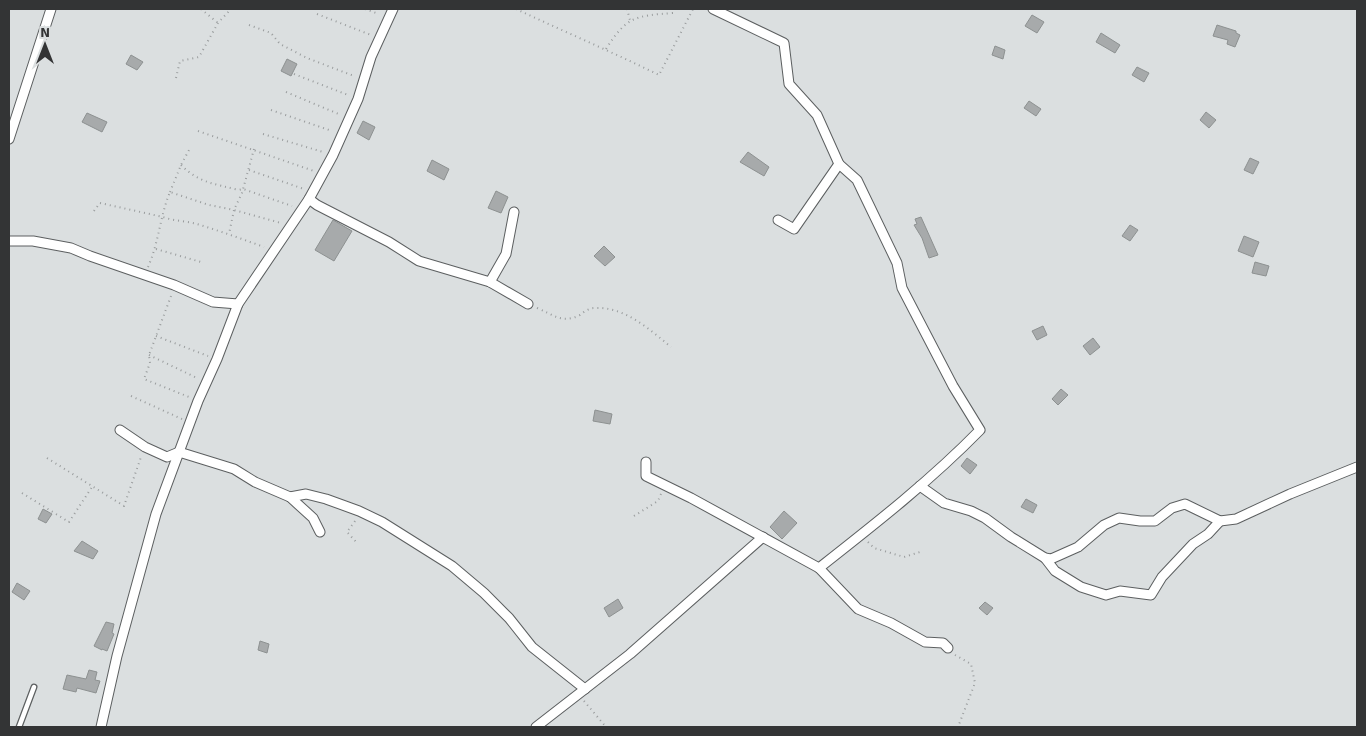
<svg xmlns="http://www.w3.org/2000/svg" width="1366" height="736" font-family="Signika,sans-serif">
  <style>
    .building { fill: #a7aaab; stroke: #8d9191 }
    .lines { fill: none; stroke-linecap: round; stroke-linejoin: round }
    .lane-casing { stroke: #5c5f60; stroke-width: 7 }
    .street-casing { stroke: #5c5f60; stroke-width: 11 }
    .path { stroke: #999c9d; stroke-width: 2; stroke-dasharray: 1 4; stroke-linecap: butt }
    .lane { stroke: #fff; stroke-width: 4.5 }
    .street { stroke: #fff; stroke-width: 9 }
  </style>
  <rect width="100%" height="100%" fill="#dbdfe0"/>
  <g class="building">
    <path d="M1032,15L1044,22L1037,33L1025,26Z"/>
    <path d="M1217,25L1236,31V33L1240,35L1235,47L1227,44L1228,40L1213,36Z"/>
    <path d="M1101,33L1120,45L1115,53L1096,42Z"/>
    <path d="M995,46L1005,50L1003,59L992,55Z"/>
    <path d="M131,55L143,62L137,70L126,64Z"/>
    <path d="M287,59L297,64L291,76L281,71Z"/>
    <path d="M1137,67L1149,73L1144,82L1132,75Z"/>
    <path d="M1029,101L1041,109L1036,116L1024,108Z"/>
    <path d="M1206,112L1216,120L1209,128L1200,120Z"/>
    <path d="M87,113L107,122L102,132L82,122Z"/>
    <path d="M363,121L375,127L369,140L357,133Z"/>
    <path d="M748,152L769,167L764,176L740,162Z"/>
    <path d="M1250,158L1259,162L1253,174L1244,170Z"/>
    <path d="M432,160L449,169L444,180L427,171Z"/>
    <path d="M496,191L508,197L501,213L488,208Z"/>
    <path d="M921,217L938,255L929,258L922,238L914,225L917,224L915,219Z"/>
    <path d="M333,220L352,231L334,261L315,250Z"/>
    <path d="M1130,225L1138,230L1130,241L1122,236Z"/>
    <path d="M1244,236L1259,242L1253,257L1238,251Z"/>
    <path d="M604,246L615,257L605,266L594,256Z"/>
    <path d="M1255,262L1269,266L1266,276L1252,273Z"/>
    <path d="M1043,326L1047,335L1037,340L1032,331Z"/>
    <path d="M1093,338L1100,347L1090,355L1083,346Z"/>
    <path d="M1061,389L1068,395L1058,405L1052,399Z"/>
    <path d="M595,410L612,414L610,424L593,421Z"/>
    <path d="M967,458L977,465L970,474L961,466Z"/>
    <path d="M1026,499L1037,505L1033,513L1021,507Z"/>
    <path d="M43,509L52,514L46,523L38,519Z"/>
    <path d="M784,511L797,523L782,539L770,527Z"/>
    <path d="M82,541L98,551L93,559L74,551Z"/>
    <path d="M17,583L30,591L24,600L12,592Z"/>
    <path d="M618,599L623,608L609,617L604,608Z"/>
    <path d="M985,602L993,608L987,615L979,608Z"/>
    <path d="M106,622L114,624L112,633L114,634L107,651L102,649V650L94,646Z"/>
    <path d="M260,641L269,644L267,653L258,650Z"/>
    <path d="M89,670L97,672L95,680L100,681L96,693L77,688L76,692L63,689L67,675L86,679Z"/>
  </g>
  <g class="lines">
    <defs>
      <path id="lane" d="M19,727L34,687"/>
      <g id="street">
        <path d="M9,139L51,9"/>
        <path d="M309,199L317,205L389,242L419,261L490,282L528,304"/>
        <path d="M778,220L794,229L839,164"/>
        <path d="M9,241H33L71,248L90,256L174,285L213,302L238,304"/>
        <path d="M490,282L506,254L514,212"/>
        <path d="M120,430L145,447L167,457L179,452L234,469L255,482L290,497L313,518L320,532"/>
        <path d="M646,462V476L691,498L819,568C875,524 930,481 980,430L953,386L902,288L897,263L857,180L839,164L817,115L789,84L784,43L713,9"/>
        <path d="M920,486L944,503L971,511L985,518L1011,537L1045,558L1051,559L1078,547L1104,525L1119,518L1140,521H1155L1172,508L1185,504L1220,521L1236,519L1290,494L1357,467"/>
        <path d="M290,497L306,494L326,499L359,511L382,522L452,566L484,593L509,618L532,647L585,689"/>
        <path d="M1045,558L1055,571L1081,587L1106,595L1120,591L1151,595L1162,577L1193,544L1208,534L1220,521"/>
        <path d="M819,568L858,609L891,623L925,642L943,643L948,648"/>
        <path d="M101,727L117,656L156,514L198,401L217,359L238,304L309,199L333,155L358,99L371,57L393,9"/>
        <path d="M536,727L630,654L763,537"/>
      </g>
    </defs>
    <use href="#lane" class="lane-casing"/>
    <use href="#street" class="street-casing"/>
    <g class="path">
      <path d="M201,9L218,23"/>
      <path d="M365,9L379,14"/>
      <path d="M516,9C563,31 612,52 659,75L693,9"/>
      <path d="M627,9L630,20"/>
      <path d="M317,14L371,35"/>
      <path d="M249,25L271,33L280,44L307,58L354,76"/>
      <path d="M606,49C627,16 635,16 673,13"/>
      <path d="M294,74L348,95"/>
      <path d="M176,78L180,61L199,57L218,23L231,9"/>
      <path d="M286,92L341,115"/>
      <path d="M271,110L332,131"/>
      <path d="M198,131L314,171"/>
      <path d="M263,134L323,152"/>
      <path d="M254,149L242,193L234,210L281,223"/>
      <path d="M181,165C199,183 215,184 239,190L243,189L292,206"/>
      <path d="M249,170L304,189"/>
      <path d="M170,192L181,165L189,150"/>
      <path d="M94,211L100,203L163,217C174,221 186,221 197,224C220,231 242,239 264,247"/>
      <path d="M156,249L201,262"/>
      <path d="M148,267C159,242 160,216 170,192L209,205L234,210L229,234"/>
      <path d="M171,296L149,355L150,363L144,379L189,397"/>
      <path d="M537,308C554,315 562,324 580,315C584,312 589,308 594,308C624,306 649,329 671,347"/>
      <path d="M156,336L208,356"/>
      <path d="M149,355L197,378"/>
      <path d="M131,396L182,419"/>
      <path d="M47,458L124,506L141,457"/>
      <path d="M22,493L69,522L92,487"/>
      <path d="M634,516L658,501L661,494"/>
      <path d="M355,521L347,532L358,544"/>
      <path d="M868,542L874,548L904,557L923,551"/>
      <path d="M955,655L971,664L975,683L958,727"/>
      <path d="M584,701L606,727"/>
    </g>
    <use href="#lane" class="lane"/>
    <use href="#street" class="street"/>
  </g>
  <rect width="1366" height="736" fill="none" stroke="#333435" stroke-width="20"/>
  <g transform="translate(45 45)" stroke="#dbdfe0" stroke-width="4" paint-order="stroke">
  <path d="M0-4L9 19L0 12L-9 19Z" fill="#333435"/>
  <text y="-8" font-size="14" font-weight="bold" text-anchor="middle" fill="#333435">N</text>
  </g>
</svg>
